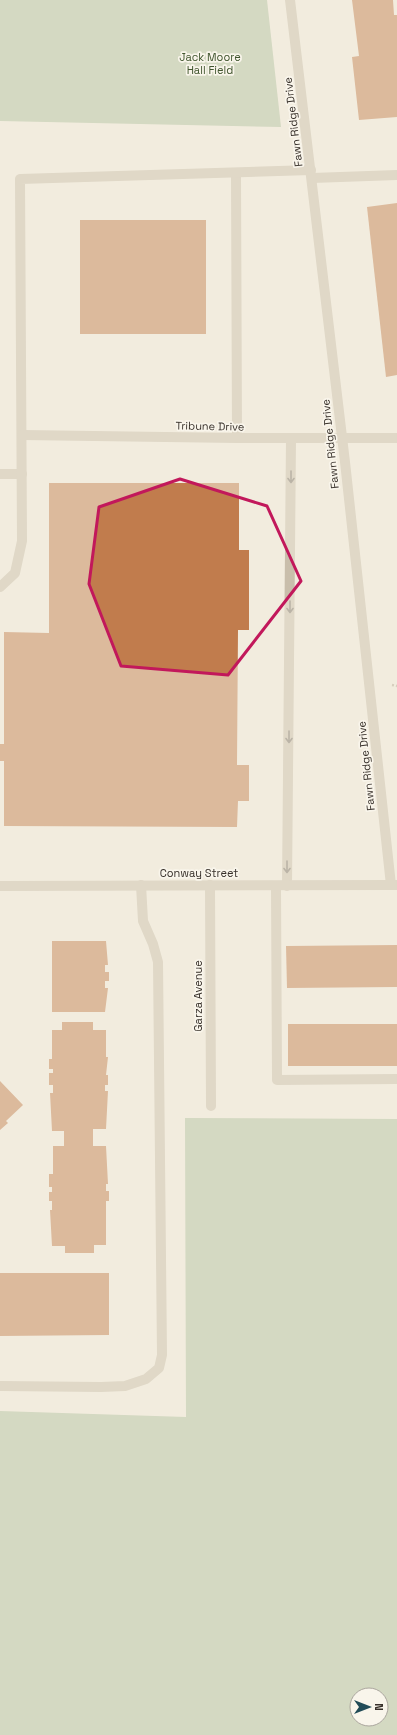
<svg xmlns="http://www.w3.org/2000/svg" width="397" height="1735" font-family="'Space Grotesk',sans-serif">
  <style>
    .green { fill: #afc09f; fill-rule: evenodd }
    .building { fill: #c17c4d }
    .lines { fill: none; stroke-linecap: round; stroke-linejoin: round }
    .path { stroke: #b5a895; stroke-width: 2.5; stroke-dasharray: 2 2; stroke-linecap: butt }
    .service { stroke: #c9beab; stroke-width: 10 }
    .minor { stroke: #c9beab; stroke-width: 10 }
    .tertiary { stroke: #c9beab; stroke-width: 10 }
    .oneway { stroke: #797064 }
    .marked { fill: none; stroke: #c2185b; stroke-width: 3; stroke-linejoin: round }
    .labels { text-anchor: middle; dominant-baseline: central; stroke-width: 3.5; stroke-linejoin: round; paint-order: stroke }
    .park-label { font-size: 11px; fill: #40552e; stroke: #f9f5eb }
    .street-label { font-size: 11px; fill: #37302a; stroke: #f9f5eb }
  </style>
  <rect width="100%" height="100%" fill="#f2ecde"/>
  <g class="green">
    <path d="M0,0H267L281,127L0,121Z"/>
    <path d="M185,1118L397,1119V1735H0V1411L186,1417ZM357,1695H381V1719H357Z"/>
  </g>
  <g class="building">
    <path d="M352,0H393L394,15H397V117L359,120L352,57L359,56Z"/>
    <path d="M397,203V375L386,377L367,207Z"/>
    <rect x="80" y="220" width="126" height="114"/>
    <path d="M49,483H239V550H249V630H238L237,765H249V801H238L237,827L4,826V761H0V744H4V632L49,633Z"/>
    <path d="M52,941H106L108,965H105V972H109V981H105V988H108L105,1012H52Z"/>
    <path d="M397,945V987L287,988L286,946Z"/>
    <path d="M62,1022H93V1030H106V1057H108L106,1075H108V1085H105V1091H108L106,1129H93V1146H106L108,1184H106V1191H109V1201H106V1245H94V1253H65V1246H52L50,1210H52V1201H49V1192H52V1187H49V1174H53V1146H64V1131H52L50,1093H53V1085H49V1073H53V1069H49V1059H52V1030H62Z"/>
    <rect x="288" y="1024" width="109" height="42"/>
    <path d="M0,1081L23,1105L6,1121L8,1123L0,1130Z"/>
    <path d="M0,1273H109V1335L0,1336Z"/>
  </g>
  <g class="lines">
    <path class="path" d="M392,685L397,686"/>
    <g class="service">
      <path d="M236,173L237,438"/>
      <path d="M312,178L397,175"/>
      <path d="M0,474H22"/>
      <path d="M0,587L15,573L22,541L20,179L311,170"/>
      <path d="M276,886L277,1080L397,1079"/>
      <path d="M287,886L291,438"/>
      <path d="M0,1386L101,1387L125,1386L146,1379L159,1368L162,1355L158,962L153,944L143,921L141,885"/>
    </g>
    <g class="minor">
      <path d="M22,435L237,438H342"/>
      <path d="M210,885L211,1106"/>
    </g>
    <g class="tertiary">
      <path d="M290,0L345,462L391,885"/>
      <path d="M342,438H397"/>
      <path d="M0,886L397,885"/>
    </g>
  </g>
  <defs><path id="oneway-shaft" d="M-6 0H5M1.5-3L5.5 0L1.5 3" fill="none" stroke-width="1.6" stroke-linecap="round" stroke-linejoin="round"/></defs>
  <g class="oneway">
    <use href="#oneway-shaft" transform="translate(291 477) rotate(90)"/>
    <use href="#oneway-shaft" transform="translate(290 607) rotate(90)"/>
    <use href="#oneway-shaft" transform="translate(289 737) rotate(90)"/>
    <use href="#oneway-shaft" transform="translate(287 867) rotate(90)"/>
  </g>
  <path d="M0 0H397V1735H0ZM180,479L267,506L301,581L228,675L121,666L89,584L99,507Z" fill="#f2ecde" fill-opacity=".55" fill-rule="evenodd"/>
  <path class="marked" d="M180,479L267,506L301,581L228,675L121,666L89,584L99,507Z"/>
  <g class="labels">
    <g class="park-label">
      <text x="210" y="57">Jack Moore<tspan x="210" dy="13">Hall Field</tspan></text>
    </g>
    <g class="street-label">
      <text transform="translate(293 122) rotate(-97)">Fawn Ridge Drive</text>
      <text transform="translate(210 426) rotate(1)">Tribune Drive</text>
      <text transform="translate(330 444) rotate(-96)">Fawn Ridge Drive</text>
      <text transform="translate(366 766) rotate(-96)">Fawn Ridge Drive</text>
      <text x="199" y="873">Conway Street</text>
      <text transform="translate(198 996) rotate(-90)">Garza Avenue</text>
    </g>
  </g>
  <g transform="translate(369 1707) rotate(90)"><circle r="19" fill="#f9f5eb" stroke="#aba69e"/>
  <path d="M0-3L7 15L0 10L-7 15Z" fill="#214b57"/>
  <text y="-6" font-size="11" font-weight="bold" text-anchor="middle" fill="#37302a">N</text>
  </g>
</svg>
